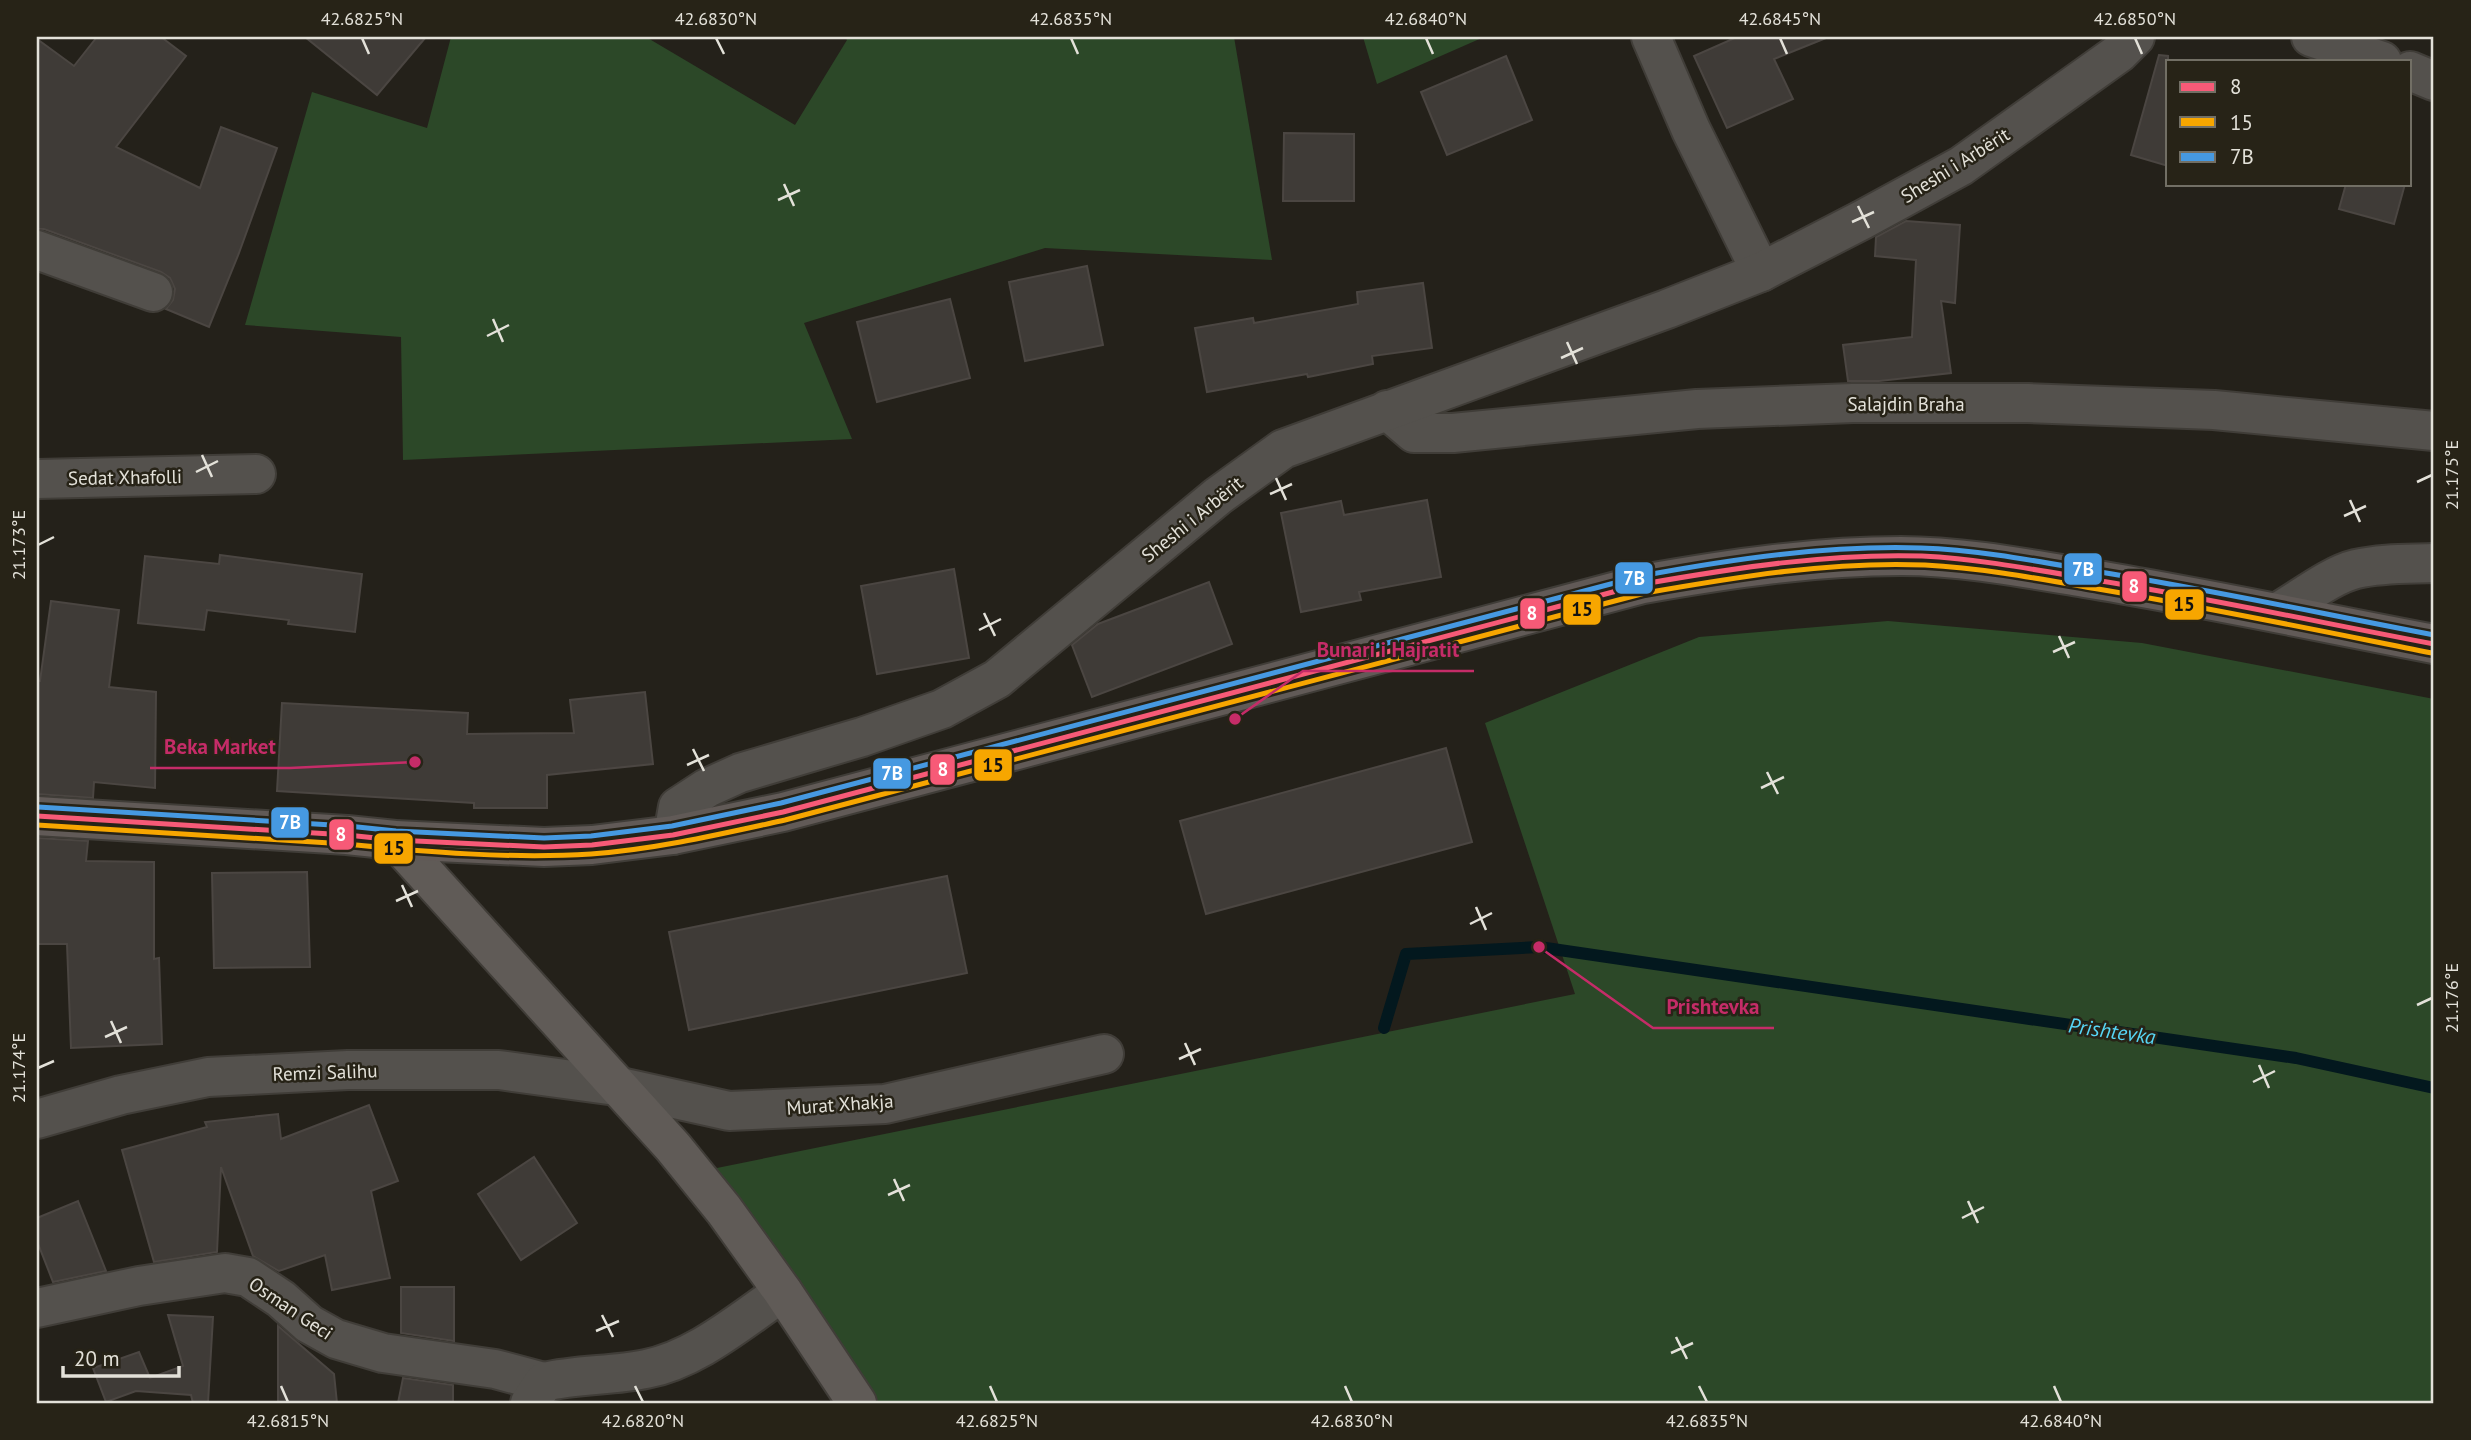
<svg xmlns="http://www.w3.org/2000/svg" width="2471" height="1440" font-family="'PT Sans',sans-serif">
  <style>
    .green { fill: #2c4828 }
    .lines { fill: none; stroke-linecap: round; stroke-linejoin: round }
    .stream { stroke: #03181e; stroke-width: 12 }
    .building { fill: #3f3b37; stroke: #4b4642; stroke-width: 2 }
    .street-casing { stroke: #403d38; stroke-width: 42 }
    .secondary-casing { stroke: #403d38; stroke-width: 42 }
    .primary-casing { stroke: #403d38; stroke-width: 42 }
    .street { stroke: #54514d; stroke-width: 38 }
    .secondary { stroke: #605b57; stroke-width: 38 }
    .primary { stroke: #615a57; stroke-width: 38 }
    .bus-1-casing { stroke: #272317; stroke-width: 10 }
    .bus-2-casing { stroke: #272317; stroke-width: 10 }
    .bus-3-casing { stroke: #272317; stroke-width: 10 }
    .bus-1 { stroke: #f75a77; stroke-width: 5 }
    .bus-2 { stroke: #f7a600; stroke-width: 5 }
    .bus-3 { stroke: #4699e1; stroke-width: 5 }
    .ticks { fill: none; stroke: #e3e1d9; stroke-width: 2.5 }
    .labels { text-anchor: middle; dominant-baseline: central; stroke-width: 5; stroke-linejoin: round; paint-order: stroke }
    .street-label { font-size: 19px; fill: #e3e1d9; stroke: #272317 }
    .water-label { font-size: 21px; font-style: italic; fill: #57d5f5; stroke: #272317 }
    .leader { fill: none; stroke: #c52c68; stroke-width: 2.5 }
    .callout-dot { fill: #c52c68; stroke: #272317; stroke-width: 2.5 }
    .callout-label { font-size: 21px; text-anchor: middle; font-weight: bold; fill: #c52c68; stroke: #272317; stroke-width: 5; stroke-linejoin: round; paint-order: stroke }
    .line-badge { stroke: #272317; stroke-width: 2.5 }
    .badge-label { font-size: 19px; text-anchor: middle; font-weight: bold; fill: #fff }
    .pale-badge-label { font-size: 19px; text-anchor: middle; font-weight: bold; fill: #111 }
    .neatline { fill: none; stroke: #e3e1d9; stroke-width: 2.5 }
    .ticks-label { font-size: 18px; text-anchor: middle; fill: #e3e1d9 }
  </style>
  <rect width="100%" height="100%" fill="#24211a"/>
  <g class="green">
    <path d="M451,37H646L795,125L847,40L845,37H1234L1272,260L1045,248L804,323L852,439L403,460L401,337L245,325L312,92L427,128Z"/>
    <path d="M1363,37H1484L1377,84Z"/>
    <path d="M1888,621L2142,643L2434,699V1403H867L712,1169L1575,994L1485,723L1699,637Z"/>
  </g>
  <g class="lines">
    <path class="stream" d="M1384,1028L1406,954L1539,947L2296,1058L2434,1088"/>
  </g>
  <g class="building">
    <path d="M97,37H161L186,56L116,147L200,188L221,127L277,148L239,253L209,327L166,309L173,300L175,289L170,278L161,272L44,229H37V39L74,66Z"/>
    <path d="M305,37H426L377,95Z"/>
    <path d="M1737,37L1826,38L1774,59L1793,99L1727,128L1694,56Z"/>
    <path d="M2159,55L2168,56V166L2131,155Z"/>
    <path d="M1506,56L1532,120L1447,155L1421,92Z"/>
    <path d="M1284,133L1354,134V201H1283Z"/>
    <path d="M2346,184H2405L2394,224L2339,209Z"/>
    <path d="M1906,221L1960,225L1955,303L1941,301L1951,373L1879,381H1848L1843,345L1912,337L1916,260L1875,256L1876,237Z"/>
    <path d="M1087,266L1103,345L1025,361L1009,282Z"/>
    <path d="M1423,283L1432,348L1372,356L1373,364L1308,377L1307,374L1207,392L1195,328L1253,318L1254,323L1358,304L1357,292Z"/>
    <path d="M950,299L970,378L877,402L857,322Z"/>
    <path d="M1427,500L1441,577L1359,592L1361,600L1301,612L1281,513L1341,501L1344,515Z"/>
    <path d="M220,555L362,574L355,632L288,624L289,620L207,610L204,630L138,623L145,556L219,564Z"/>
    <path d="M954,569L969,658L877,674L861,586Z"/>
    <path d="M1209,582L1232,644L1092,697L1072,645L1098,624Z"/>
    <path d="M51,601L119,610L109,687L156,692L155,788L94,782L93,798L37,794V681H40Z"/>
    <path d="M645,692L653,764L547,775V808H474V803L277,791L282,703L468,713L467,734L574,733L570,700Z"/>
    <path d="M1446,748L1472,842L1206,914L1180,821Z"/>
    <path d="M37,838L88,841L86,861L154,862V959L159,958L162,1044L71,1048L67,944H37Z"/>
    <path d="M307,872L310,967L214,968L212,873Z"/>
    <path d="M947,876L967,973L689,1030L669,932Z"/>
    <path d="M369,1105L398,1181L371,1191L390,1278L332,1290L325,1255L279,1271L253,1256L221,1167L217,1252L154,1262L122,1150L207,1127L205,1122L278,1114L281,1139Z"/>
    <path d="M534,1157L577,1223L521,1260L478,1194Z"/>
    <path d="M78,1201L106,1271L53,1282L37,1241V1218Z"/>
    <path d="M401,1287H454V1341L401,1333Z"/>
    <path d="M168,1315L213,1317L208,1403H193L191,1395L136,1391L106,1402L93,1368L139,1352L150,1378L183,1366Z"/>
    <path d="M278,1326L334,1374L337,1403H278Z"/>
    <path d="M403,1378L453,1385V1403H398Z"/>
  </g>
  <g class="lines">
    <defs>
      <g id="street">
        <path d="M1651,37L1691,130L1761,272"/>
        <path d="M2311,37L2382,61"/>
        <path d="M2410,71L2434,81"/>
        <path d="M37,250L153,292"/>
        <path d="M1387,410L1414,433H1453L1697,409L1853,403H2028L2214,410L2434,431"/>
        <path d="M37,479L256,474"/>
        <path d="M2278,612C2301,599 2331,575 2356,569C2382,563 2408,564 2434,563"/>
        <path d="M673,835L678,807L707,788L740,773L862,737L942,709L997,679L1218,496L1283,449L1667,309L1761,272L1862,220L1961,166L2119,53L2135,37"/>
        <path d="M37,1119L121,1095L208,1077L348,1070H499L616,1086L729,1111L885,1104L1104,1054"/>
        <path d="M37,1308L139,1286L225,1273L248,1277L281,1299L309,1324L336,1339L383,1353L495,1369L544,1382"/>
        <path d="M530,1403L544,1382C578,1374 612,1376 646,1369C697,1359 741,1320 783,1292"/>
      </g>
      <path id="secondary" d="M395,840L673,1147L724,1210L783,1292L857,1403"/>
      <path id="primary" d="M37,816L347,835L395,840L544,847L592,845L673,835L783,812L1643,584C1728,569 1814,556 1901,556C1962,556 2025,568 2085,578C2202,597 2318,622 2434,644"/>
    </defs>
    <use href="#street" class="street-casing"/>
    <use href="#secondary" class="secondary-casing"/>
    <use href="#primary" class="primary-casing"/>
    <use href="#street" class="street"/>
    <use href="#secondary" class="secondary"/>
    <use href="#primary" class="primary"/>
    <defs>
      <path id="bus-1" d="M37,816L347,835L395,840L544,847L592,845L673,835L783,812L1643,584C1735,568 1829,553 1922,556C1982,559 2042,571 2101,581C2212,599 2323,623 2434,644"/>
      <path id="bus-2" d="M37,825L346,844C426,852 511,859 591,854C657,849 721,834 785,820L1645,593C1737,577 1831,561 1925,565C1983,568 2041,579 2098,589C2210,608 2321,631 2432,653"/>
      <path id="bus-3" d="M38,807L348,826L396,831L544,838L591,836L672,826L781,803L1641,576C1733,559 1827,545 1921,548C1981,550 2041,562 2100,572C2212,590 2323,614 2434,635"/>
    </defs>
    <use href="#bus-1" class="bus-1-casing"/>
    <use href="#bus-2" class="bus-2-casing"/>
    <use href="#bus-3" class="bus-3-casing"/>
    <use href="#bus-1" class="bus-1"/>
    <use href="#bus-2" class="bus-2"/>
    <use href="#bus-3" class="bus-3"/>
  </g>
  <path class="ticks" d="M362,38L369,54M716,38L724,54M1071,38L1078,54M1426,38L1433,54M1780,38L1787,54M2135,38L2142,54M784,184L794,206M778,200L800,190M1858,206L1869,228M1852,222L1874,212M493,319L503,342M487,336L509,325M1567,342L1577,364M1561,358L1583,348M202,455L212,477M196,472L218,461M1276,478L1286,500M2417,482L2432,475M1270,494L1292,484M2350,500L2360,522M2344,516L2366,506M38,545L54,537M984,613L995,636M979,630L1001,619M2059,636L2069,658M2053,652L2075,642M693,749L704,771M687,765L709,755M1767,772L1778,794M1761,788L1784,777M402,885L412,907M396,901L418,891M1476,907L1486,930M1470,924L1492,913M2417,1005L2432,998M111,1021L121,1043M105,1037L127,1027M1185,1043L1195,1065M1179,1059L1201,1049M2259,1065L2269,1088M38,1068L54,1061M2253,1082L2275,1071M894,1179L904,1201M888,1195L910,1185M1968,1201L1978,1223M1962,1218L1984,1207M602,1315L613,1337M596,1331L619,1321M1676,1337L1687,1359M1671,1353L1693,1343M281,1386L288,1402M635,1386L643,1402M990,1386L997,1402M1345,1386L1352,1402M1699,1386L1707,1402M2054,1386L2061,1402"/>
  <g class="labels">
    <g class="street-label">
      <text transform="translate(1955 165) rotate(-32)">Sheshi i Arbërit</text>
      <text x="1906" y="404">Salajdin Braha</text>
      <text transform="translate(125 477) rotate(-1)">Sedat Xhafolli</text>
      <text transform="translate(1192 519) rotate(-39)">Sheshi i Arbërit</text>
      <text transform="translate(325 1072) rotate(-2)">Remzi Salihu</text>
      <text transform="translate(840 1104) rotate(-4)">Murat Xhakja</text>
      <text transform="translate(291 1308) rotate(34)">Osman Geci</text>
    </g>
    <g class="water-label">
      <text transform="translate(2112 1031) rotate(8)">Prishtevka</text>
    </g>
  </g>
  <path class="leader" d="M1235 719L1303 671H1474M415 762L290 768H150M1539 947L1653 1028H1774"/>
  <g class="callout-dot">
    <circle cx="1235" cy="719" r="7"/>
    <circle cx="415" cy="762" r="7"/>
    <circle cx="1539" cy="947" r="7"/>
  </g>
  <g class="callout-label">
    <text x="1388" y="657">Bunari i Hajratit</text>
    <text x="220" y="754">Beka Market</text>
    <text x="1713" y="1014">Prishtevka</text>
  </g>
  <g class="line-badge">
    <rect x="2063" y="552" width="40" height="34" rx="7" fill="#4699e1"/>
    <rect x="1614" y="561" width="40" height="34" rx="7" fill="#4699e1"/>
    <rect x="2121" y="570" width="27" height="33" rx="7" fill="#f75a77"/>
    <rect x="2164" y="588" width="41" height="33" rx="7" fill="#f7a600"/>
    <rect x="1562" y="593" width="40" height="33" rx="7" fill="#f7a600"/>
    <rect x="1519" y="597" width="27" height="33" rx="7" fill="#f75a77"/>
    <rect x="973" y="748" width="40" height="34" rx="7" fill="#f7a600"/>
    <rect x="929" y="753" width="27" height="33" rx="7" fill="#f75a77"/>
    <rect x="872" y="757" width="40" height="33" rx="7" fill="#4699e1"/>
    <rect x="270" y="806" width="40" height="33" rx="7" fill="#4699e1"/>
    <rect x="328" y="818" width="27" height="33" rx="7" fill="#f75a77"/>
    <rect x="373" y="832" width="41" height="33" rx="7" fill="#f7a600"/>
  </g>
  <g class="badge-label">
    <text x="2083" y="576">7B</text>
    <text x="1634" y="585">7B</text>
    <text x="2134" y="593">8</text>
    <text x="1532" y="620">8</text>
    <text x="943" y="776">8</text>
    <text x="892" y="780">7B</text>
    <text x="290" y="829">7B</text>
    <text x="341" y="841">8</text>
  </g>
  <g class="pale-badge-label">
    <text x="2184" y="611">15</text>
    <text x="1582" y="616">15</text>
    <text x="993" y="772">15</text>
    <text x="394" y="855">15</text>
  </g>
  <rect width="2471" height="1440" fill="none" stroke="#272317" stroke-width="77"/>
  <rect x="2166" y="60" width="245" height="126" fill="#272317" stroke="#726f65" stroke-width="2"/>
  <rect x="2180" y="82" width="35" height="10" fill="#f75a77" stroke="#726f65" stroke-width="2"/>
  <text x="2230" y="94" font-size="21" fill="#e3e1d9">8</text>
  <rect x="2180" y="117" width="35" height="10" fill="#f7a600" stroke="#726f65" stroke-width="2"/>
  <text x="2230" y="130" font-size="21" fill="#e3e1d9">15</text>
  <rect x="2180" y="152" width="35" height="10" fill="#4699e1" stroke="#726f65" stroke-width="2"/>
  <text x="2230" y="164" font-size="21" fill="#e3e1d9">7B</text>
  <path d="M63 1366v10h116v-10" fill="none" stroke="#e3e1d9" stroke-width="3.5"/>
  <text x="74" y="1366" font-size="21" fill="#e3e1d9" stroke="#272317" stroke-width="5" paint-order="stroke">20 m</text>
  <rect x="38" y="38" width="2394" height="1364" class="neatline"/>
  <g class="ticks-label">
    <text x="362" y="25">42.6825°N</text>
    <text x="716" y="25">42.6830°N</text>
    <text x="1071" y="25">42.6835°N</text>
    <text x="1426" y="25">42.6840°N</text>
    <text x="1780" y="25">42.6845°N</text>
    <text x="2135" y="25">42.6850°N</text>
    <text transform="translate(2452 475) rotate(-90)" y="6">21.175°E</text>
    <text transform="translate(19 545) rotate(-90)" y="6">21.173°E</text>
    <text transform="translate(2452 998) rotate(-90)" y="6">21.176°E</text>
    <text transform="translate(19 1068) rotate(-90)" y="6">21.174°E</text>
    <text x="288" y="1427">42.6815°N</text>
    <text x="643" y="1427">42.6820°N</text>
    <text x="997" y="1427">42.6825°N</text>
    <text x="1352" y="1427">42.6830°N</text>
    <text x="1707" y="1427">42.6835°N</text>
    <text x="2061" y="1427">42.6840°N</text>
  </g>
</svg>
